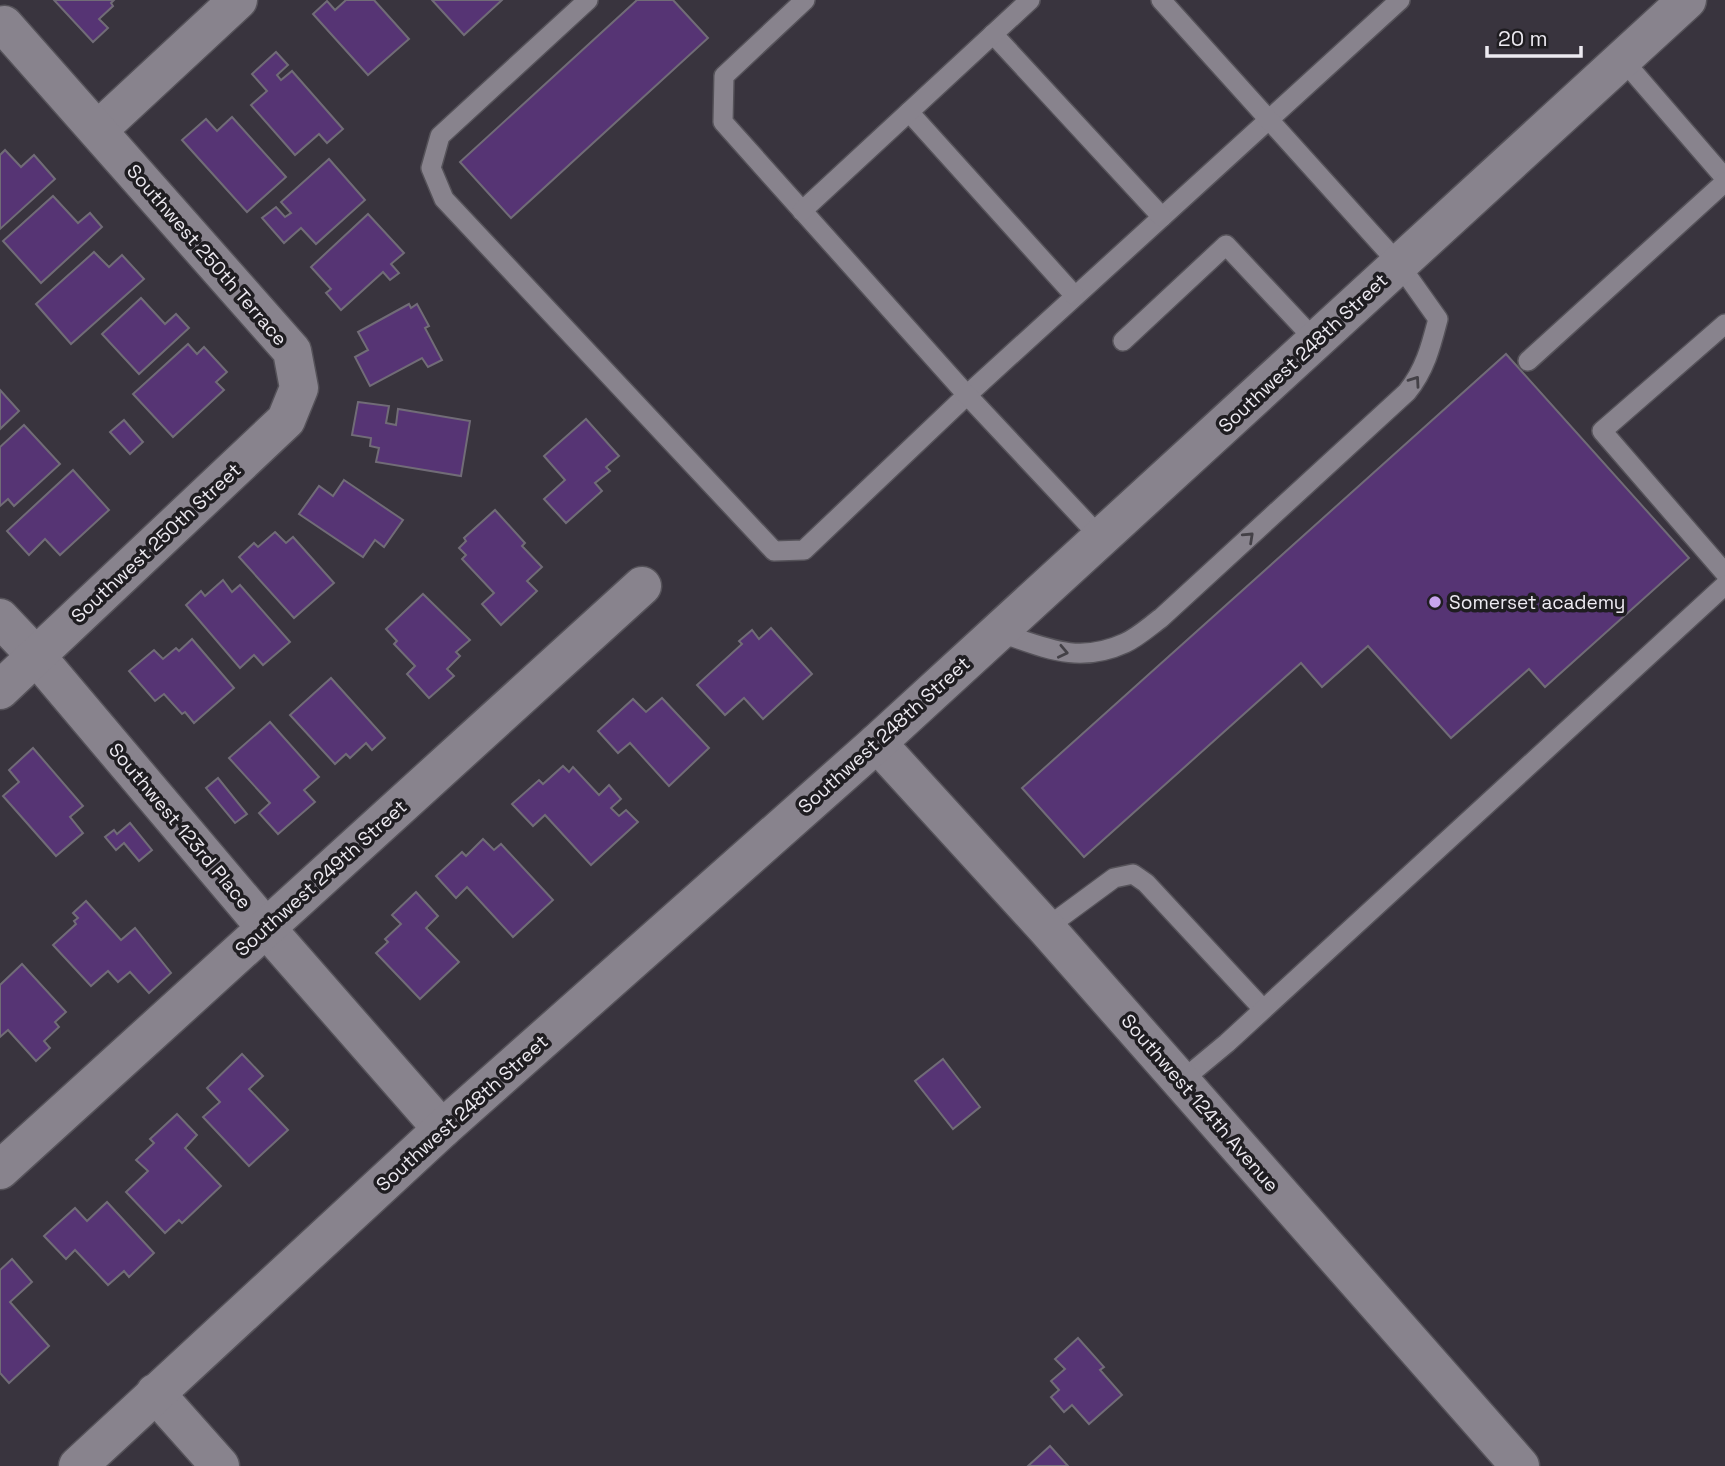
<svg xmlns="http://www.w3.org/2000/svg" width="1725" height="1466" font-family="'Space Grotesk',sans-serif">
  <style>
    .building { fill: #563474; stroke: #716c77; stroke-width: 2 }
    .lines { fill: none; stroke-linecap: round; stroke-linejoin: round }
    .lane-casing { stroke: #555259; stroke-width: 22 }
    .street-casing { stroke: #555259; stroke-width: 41 }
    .secondary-casing { stroke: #555259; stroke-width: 41 }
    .lane { stroke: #88838d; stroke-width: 19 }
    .street { stroke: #88838d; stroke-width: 38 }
    .secondary { stroke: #88838d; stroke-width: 38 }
    .oneway { stroke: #444147 }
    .poi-dot { fill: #c9a5ee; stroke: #1f1d21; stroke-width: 2.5 }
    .labels { text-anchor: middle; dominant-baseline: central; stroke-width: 7; stroke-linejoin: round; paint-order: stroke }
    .street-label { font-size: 19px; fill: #edeaf1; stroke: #1f1d21 }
    .poi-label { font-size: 19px; fill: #edeaf1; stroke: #1f1d21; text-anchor: start }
  </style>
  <rect width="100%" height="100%" fill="#39343e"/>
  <g class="building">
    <path d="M54,0H114L111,3L113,6L99,19L108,28L93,42Z"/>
    <path d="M346,0H374L409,39L368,75L313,14L327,1L335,10Z"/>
    <path d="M432,0H502L464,35Z"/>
    <path d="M637,0H673L708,38L511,218L460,162Z"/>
    <path d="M276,52L288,65L277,75L281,80L292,71L343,129L327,143L319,134L295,155L251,105L267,91L252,74Z"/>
    <path d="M232,117L286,177L247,212L182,140L206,119L217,131Z"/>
    <path d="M5,150L21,167L34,155L55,179L0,229V155Z"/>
    <path d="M329,159L365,200L316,244L301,228L284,243L262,218L276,207L285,217L291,213L281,202Z"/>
    <path d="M53,196L78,223L90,213L102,227L41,283L3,241Z"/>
    <path d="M368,214L404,253L391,264L399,273L390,280L383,272L341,310L326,293L331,289L311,267Z"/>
    <path d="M94,252L109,267L122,255L144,279L71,344L36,304Z"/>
    <path d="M141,298L165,324L176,314L189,328L139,374L102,334Z"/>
    <path d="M409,304L411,308L417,304L429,326L425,328L442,360L428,367L422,358L370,386L355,357L368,350L358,332Z"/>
    <path d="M188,344L197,354L204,347L227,372L216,382L224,390L173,437L133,394Z"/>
    <path d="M1506,354L1689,558L1545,687L1529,669L1451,738L1368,646L1322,687L1301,663L1084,857L1022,788Z"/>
    <path d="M0,390L19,411L0,429Z"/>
    <path d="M358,402L389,406L386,423L396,425L398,409L470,421L461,476L376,462L379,448L370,446L371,438L352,435Z"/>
    <path d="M586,419L619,456L606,467L610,471L595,483L602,491L566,523L544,499L565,480L544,456Z"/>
    <path d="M124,420L143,442L130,454L110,432Z"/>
    <path d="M24,425L60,464L14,506L8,499L0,506V447Z"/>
    <path d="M73,470L109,510L60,555L45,539L29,555L7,531Z"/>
    <path d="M344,480L403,520L384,547L375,540L363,557L299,514L319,486L333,496Z"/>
    <path d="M495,510L525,543L522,546L542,567L527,581L537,591L501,625L482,604L494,593L462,559L466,555L459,548L466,541L464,538Z"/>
    <path d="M275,532L286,543L293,537L334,583L294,618L239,557L254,543L258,547Z"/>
    <path d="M223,580L232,592L240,585L290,642L263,665L254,655L240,668L186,605L201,591L205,596Z"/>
    <path d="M423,594L470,640L456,652L460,656L447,669L454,676L429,698L407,674L415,666L394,644L397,641L386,629Z"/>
    <path d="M771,628L812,674L763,719L744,698L725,715L697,685L742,644L739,641L752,630L759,639Z"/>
    <path d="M192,639L234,688L194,723L185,712L182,714L164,694L155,701L129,671L154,650L163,659L176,648L179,651Z"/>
    <path d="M331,678L385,738L372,750L366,743L350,758L346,754L335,764L290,715Z"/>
    <path d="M662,698L709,748L669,786L630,743L618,753L598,731L633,699L646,712Z"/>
    <path d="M270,722L319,777L304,790L315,802L278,834L259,813L270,803L229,758Z"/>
    <path d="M33,748L83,806L70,817L83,833L56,856L3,796L19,782L9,770Z"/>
    <path d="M563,766L569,772L573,767L599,795L609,785L621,799L611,808L619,816L626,810L638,822L591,865L545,815L533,826L512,804L539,780L543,784Z"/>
    <path d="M218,778L247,814L235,823L206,788Z"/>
    <path d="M130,823L152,850L139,861L124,843L116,850L105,837L114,830L117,834Z"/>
    <path d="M483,839L494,850L501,844L553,900L513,937L467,887L456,898L436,876L462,852L466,856Z"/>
    <path d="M416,892L438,916L426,928L459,962L420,999L376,953L388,942L385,939L401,924L392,915Z"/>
    <path d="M86,901L121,940L135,928L171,973L149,993L130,972L118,982L108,971L91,986L53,945L76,924L74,921L78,918L73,913Z"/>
    <path d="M22,964L66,1012L55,1022L59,1027L44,1041L50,1048L36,1061L8,1030L0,1037V985Z"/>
    <path d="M242,1054L263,1076L249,1089L288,1130L249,1166L203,1117L220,1102L207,1088Z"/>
    <path d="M943,1059L980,1107L953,1129L915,1081Z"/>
    <path d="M177,1114L197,1135L185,1148L221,1186L182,1223L179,1220L165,1233L126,1192L148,1171L136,1160L154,1143L150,1139Z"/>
    <path d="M107,1202L154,1253L129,1277L124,1271L108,1285L75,1250L66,1259L44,1236L75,1208L87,1221Z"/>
    <path d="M12,1259L32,1282L10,1302L49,1346L9,1383L0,1373V1270Z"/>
    <path d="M1078,1338L1104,1367L1100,1370L1122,1395L1089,1424L1072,1405L1064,1412L1051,1397L1059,1390L1051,1381L1065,1369L1055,1359Z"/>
    <path d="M1050,1446L1068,1466H1028Z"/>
  </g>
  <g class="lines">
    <defs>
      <g id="lane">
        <path d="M588,0L440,136L431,168L444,199L774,551L804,550L967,395L1400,0"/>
        <path d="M805,0L724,76L723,122L967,395L1101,538"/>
        <path d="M993,34L1162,217"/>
        <path d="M1623,60L1725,178"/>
        <path d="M909,112L1075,296"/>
        <path d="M802,211L1030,0"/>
        <path d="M1725,324L1602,431L1725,573"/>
        <path d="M1123,341L1226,245L1316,341"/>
        <path d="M1528,361L1725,182"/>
        <path d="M998,632C1044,647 1077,665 1125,643C1138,637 1150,626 1161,618L1407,392C1425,370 1431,346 1438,319L1399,264L1161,0"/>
        <path d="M1046,928L1114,878L1133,874L1146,883L1263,1009"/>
        <path d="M1180,1082L1227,1043L1725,585"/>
      </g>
      <g id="street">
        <path d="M98,130L238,0"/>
        <path d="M0,618L37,657L266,928L442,1129"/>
        <path d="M0,690L286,420L299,388L292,351L4,25"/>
        <path d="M0,1170L642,586"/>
        <path d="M155,1393L220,1466"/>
      </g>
      <g id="secondary">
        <path d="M877,743L1046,928L1520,1466"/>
        <path d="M78,1466L442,1129L877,743L1687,0"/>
      </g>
    </defs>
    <use href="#lane" class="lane-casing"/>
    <use href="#street" class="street-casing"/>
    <use href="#secondary" class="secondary-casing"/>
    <use href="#lane" class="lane"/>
    <use href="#street" class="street"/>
    <use href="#secondary" class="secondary"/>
  </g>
  <defs><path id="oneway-chevron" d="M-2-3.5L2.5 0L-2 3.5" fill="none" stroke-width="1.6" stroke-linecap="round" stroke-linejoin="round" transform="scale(1.75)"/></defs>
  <g class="oneway">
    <use href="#oneway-chevron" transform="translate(1415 381) rotate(-55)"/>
    <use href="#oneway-chevron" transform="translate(1249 537) rotate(-43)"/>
    <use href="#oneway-chevron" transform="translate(1063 652) rotate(12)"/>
  </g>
  <circle class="poi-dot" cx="1435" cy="602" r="7"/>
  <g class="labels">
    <g class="street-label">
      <text transform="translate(207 255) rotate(49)">Southwest 250th Terrace</text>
      <text transform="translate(1303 353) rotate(-43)">Southwest 248th Street</text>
      <text transform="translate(156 543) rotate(-43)">Southwest 250th Street</text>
      <text transform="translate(884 735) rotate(-42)">Southwest 248th Street</text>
      <text transform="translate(180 826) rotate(50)">Southwest 123rd Place</text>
      <text transform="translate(321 878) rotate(-42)">Southwest 249th Street</text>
      <text transform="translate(1200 1103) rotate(49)">Southwest 124th Avenue</text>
      <text transform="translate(462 1113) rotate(-42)">Southwest 248th Street</text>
    </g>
    <g class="poi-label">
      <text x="1449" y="602">Somerset academy</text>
    </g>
  </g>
  <path d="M1487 46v10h94v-10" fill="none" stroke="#edeaf1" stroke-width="3.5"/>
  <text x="1498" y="46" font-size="21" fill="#edeaf1" stroke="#1f1d21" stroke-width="5" paint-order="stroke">20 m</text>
</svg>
